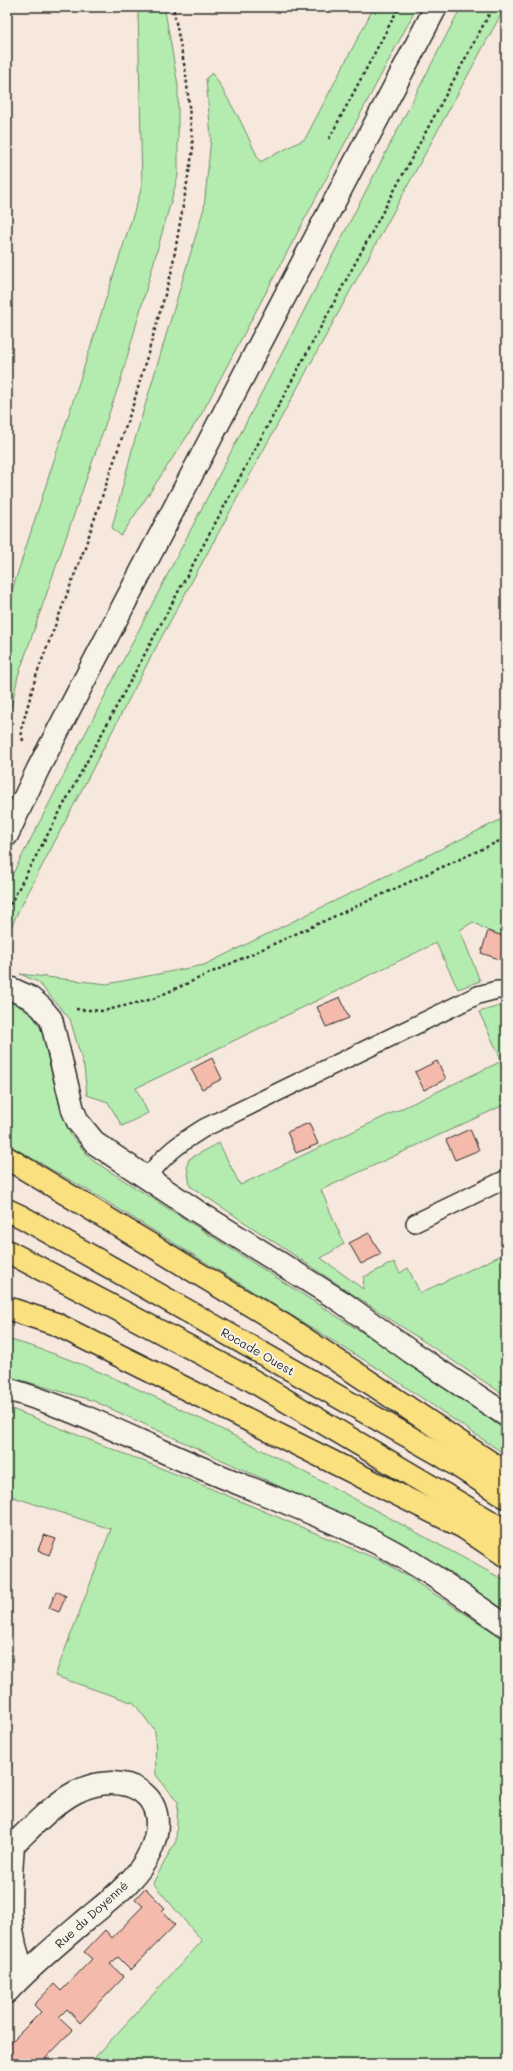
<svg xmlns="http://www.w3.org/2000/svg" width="513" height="2071" font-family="Mali,sans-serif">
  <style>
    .green { fill: #b4ecaf; stroke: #708c6d }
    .building { fill: #f4bbac; stroke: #2b2b2b }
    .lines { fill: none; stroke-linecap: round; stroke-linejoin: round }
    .service-casing { stroke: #2b2b2b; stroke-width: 20 }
    .minor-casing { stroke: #2b2b2b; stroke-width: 25 }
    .tertiary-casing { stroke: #2b2b2b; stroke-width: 25 }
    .primary-casing { stroke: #2b2b2b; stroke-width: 25 }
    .trunk-casing { stroke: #2b2b2b; stroke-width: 25 }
    .path { stroke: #2b2b2b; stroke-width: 2.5; stroke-dasharray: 3 3; stroke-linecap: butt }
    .service { stroke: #f7f3e8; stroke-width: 17 }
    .minor { stroke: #f7f3e8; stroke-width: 22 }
    .tertiary { stroke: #f7f3e8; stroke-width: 22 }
    .primary { stroke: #fbe080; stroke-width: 22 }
    .trunk { stroke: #fbe080; stroke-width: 22 }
    .labels { text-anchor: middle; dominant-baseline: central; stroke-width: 4; stroke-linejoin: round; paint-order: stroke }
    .street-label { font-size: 12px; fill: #2b2b2b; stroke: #f7f3e8 }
  </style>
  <rect width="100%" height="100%" fill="#f6e8dc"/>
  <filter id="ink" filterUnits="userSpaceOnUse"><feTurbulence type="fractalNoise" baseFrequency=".025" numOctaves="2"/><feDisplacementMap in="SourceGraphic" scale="8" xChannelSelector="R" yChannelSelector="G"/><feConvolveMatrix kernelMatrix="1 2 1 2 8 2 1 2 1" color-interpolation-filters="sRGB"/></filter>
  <g filter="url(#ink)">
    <g class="green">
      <path d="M138,7H164L165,11L178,85V176L121,379L18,676L7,727V606L142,187Z"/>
      <path d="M374,7H417L201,415L121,536L112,528L133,446L204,208L211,138L206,78L213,73L240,120L260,162L305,139Z"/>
      <path d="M461,7H505L154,651L16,916L7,938V885Z"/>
      <path d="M506,817V937L488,931L473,922L460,930L480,981L458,989L436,943L136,1088L148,1113L122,1126L108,1102L87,1095L84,1067L70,1019L38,982L20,974L107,984L204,965Z"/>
      <path d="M7,1001L14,1003L33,1016L43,1032L53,1079L70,1134L92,1160L429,1375L506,1431V1455L382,1371L91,1192L7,1144Z"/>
      <path d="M506,1004V1104L321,1190L344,1244L321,1258L363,1289L364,1277L394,1262L400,1273L408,1268L420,1293L506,1253V1396L190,1186L187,1166L189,1159L219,1143L240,1185L502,1061L479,1012Z"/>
      <path d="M7,1339C77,1358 140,1390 205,1421C307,1472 406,1527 506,1581V1611L396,1540L94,1401L7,1376Z"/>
      <path d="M7,1407L188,1479L386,1563L506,1640V2064H89L202,1941L153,1883L176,1841L178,1802L156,1775L155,1731L134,1703L55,1676L111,1529L7,1495Z"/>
    </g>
    <g class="building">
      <path d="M488,931L506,937V949L502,960L481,953Z"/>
      <path d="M340,997L349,1018L326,1027L317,1007Z"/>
      <path d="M212,1058L222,1079L202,1089L191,1069Z"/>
      <path d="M437,1061L446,1079L424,1090L415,1072Z"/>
      <path d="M309,1123L318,1144L296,1153L287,1132Z"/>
      <path d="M470,1129L479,1150L455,1160L446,1140Z"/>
      <path d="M369,1233L381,1254L361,1264L349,1243Z"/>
      <path d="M44,1535L56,1539L49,1555L38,1550Z"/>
      <path d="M56,1591L66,1596L59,1612L49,1608Z"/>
      <path d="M7,1763L12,1764L7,1785Z"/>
      <path d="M145,1888L165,1908L162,1911L175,1925L131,1970L118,1957L110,1964L124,1977L80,2023L67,2009L59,2017L73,2030L40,2064H17L15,2062L13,2064H7V2040L10,2043L41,2012L34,2005L54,1984L61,1991L92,1959L84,1952L105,1930L112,1938L143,1906L135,1899Z"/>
    </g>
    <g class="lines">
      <defs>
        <g id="service">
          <path d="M147,1178C164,1154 180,1143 204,1128L478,995L497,990H506"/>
          <path d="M415,1223L506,1179"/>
        </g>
        <g id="minor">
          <path d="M7,987L29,997L41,1007L51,1019L73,1110L78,1122L96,1144L195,1210L342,1302L411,1352L506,1415"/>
          <path d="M7,1389C71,1407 131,1438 192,1464C249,1489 307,1509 363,1536C414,1560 460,1594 506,1626"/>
          <path d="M7,1843L13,1845C31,1828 54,1803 76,1792C124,1768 176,1794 150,1852C138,1879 110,1900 88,1918C60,1942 32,1965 7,1992"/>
          <path d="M13,1845C10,1887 5,1935 25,1973"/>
        </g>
        <path id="tertiary" d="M7,835L38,769L436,7"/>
        <g id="primary">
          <path d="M7,1210L22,1217L441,1455L506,1497"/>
          <path d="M7,1251L248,1378L506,1531"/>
        </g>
        <g id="trunk">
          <path d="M7,1158L285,1326L506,1473"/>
          <path d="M7,1308L56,1324L463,1527L506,1556"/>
        </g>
      </defs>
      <use href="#service" class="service-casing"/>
      <use href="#minor" class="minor-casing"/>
      <use href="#tertiary" class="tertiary-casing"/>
      <use href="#primary" class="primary-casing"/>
      <use href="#trunk" class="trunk-casing"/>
      <g class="path">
        <path d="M7,132L12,124"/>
        <path d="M329,139L399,7"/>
        <path d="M23,741L21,730L36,676L85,547L133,405L171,274L193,149L186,74L173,7"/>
        <path d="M7,910L493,7"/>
        <path d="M76,1009L103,1011L153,999L506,838"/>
      </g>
      <use href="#service" class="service"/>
      <use href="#minor" class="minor"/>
      <use href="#tertiary" class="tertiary"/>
      <use href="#primary" class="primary"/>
      <use href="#trunk" class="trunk"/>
    </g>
  </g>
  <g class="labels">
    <g class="street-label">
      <text transform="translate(258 1351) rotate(30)">Rocade Ouest</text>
      <text transform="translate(91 1914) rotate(-42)">Rue du Doyenné</text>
    </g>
  </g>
  <rect width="513" height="2071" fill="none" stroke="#f7f3e8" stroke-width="24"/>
  <rect x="12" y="12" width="489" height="2047" fill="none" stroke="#2b2b2b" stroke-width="1.5" filter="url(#ink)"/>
</svg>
